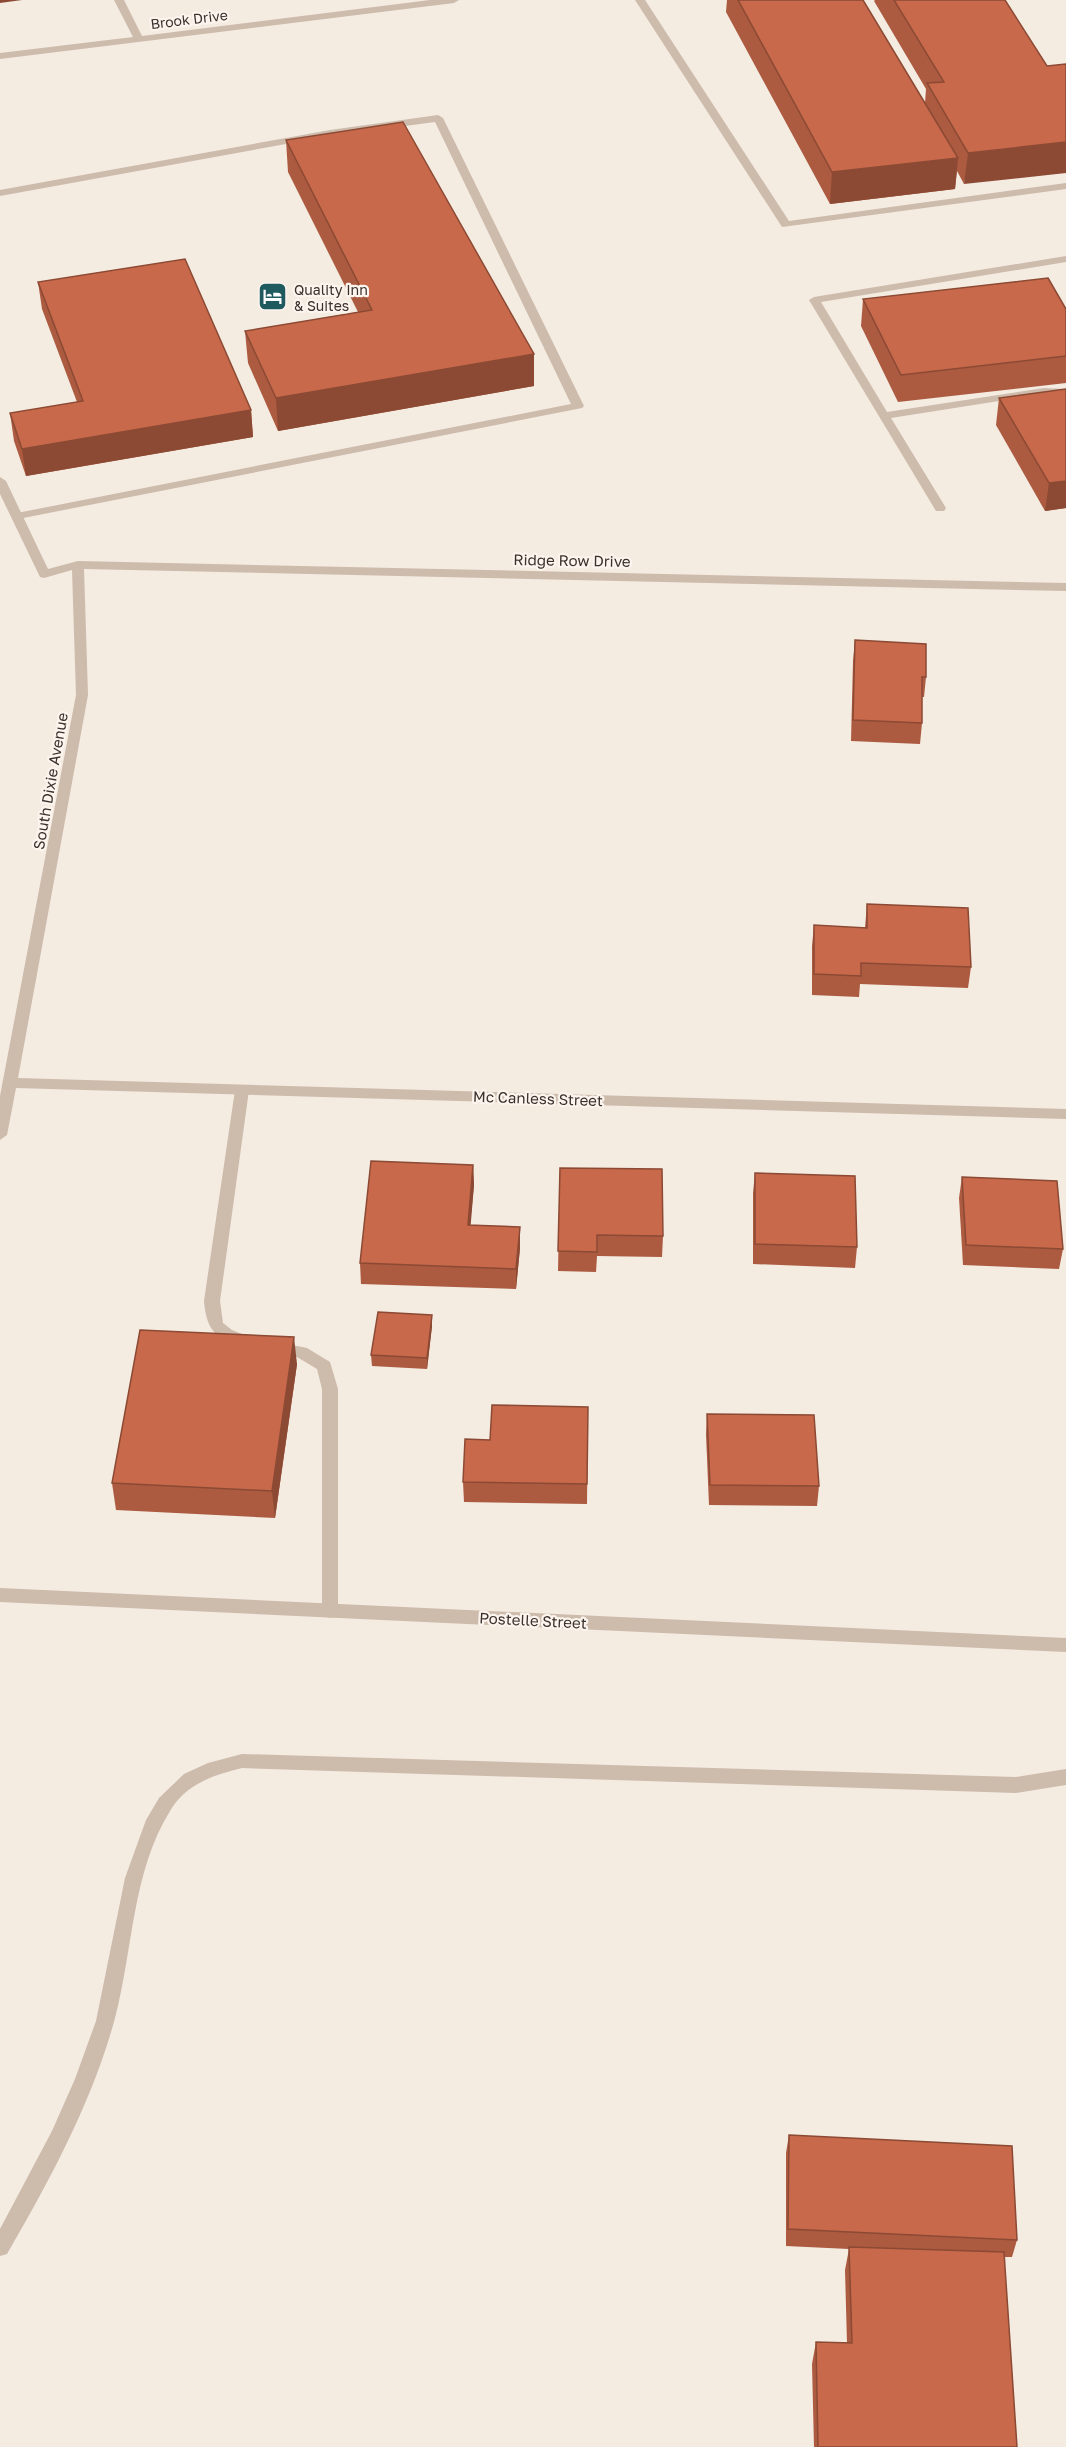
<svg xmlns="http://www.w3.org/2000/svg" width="1066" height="2447" font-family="'Golos Text',sans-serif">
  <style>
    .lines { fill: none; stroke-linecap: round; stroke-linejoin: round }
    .service { fill: #cdbbac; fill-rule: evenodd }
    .minor { fill: #cdbbac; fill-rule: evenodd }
    .wall { fill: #ac5a40 }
    .shaded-wall { fill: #8c4a34 }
    .building { fill: #c8694b; stroke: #8c4a34; stroke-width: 1.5 }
    .labels { text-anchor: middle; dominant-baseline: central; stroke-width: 4.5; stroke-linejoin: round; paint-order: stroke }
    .far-street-label { font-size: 14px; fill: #3b302b; stroke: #fbf5ee }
    .far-poi-label { font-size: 14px; fill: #3b302b; stroke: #fbf5ee; text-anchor: start }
    .street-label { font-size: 15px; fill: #3b302b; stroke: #fbf5ee }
  </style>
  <rect width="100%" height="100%" fill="#f4ebe1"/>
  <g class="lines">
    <g class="service">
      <path d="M635,0H645L789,221L1066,183V189L782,227Z"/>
      <path d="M438,115L443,118L584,406L582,408L13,520V514L17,513L571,404L435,122L330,136L0,196V190L330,130Z"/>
      <path d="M1066,256V262L821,302L887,412L1044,388L1066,389V395L1044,394L891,418L946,508L944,511H936L809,300L814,297Z"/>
      <path d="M242,1085L249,1090L220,1301L223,1323L232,1330L247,1336L250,1340L247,1344C241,1346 239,1345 233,1343C211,1336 206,1323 204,1301L235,1090Z"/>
      <path d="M277,1342L307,1348L330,1362L338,1389V1611L336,1616L330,1618L324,1616L322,1611V1389L317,1369L297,1357L272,1352L269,1348L272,1344Z"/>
      <path d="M242,1754L1016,1777L1066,1769V1785L1016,1793L242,1768C213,1775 186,1784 170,1811C132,1872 133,1950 115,2018C93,2100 50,2180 7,2254L0,2256V2229L52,2131L75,2079L96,2021L125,1878L146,1820L159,1798L184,1774L208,1763Z"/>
    </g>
    <g class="minor">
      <path d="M114,0H124L142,36L430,0H459L454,3L0,59V53L133,37Z"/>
      <path d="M0,477L6,481L48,569L78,561L1066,583V591L84,569L88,695L18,1078L1066,1109V1119L16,1088L7,1135L0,1140V1096L76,695L72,570L44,578L40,577L0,494Z"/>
      <path d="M0,1588L1066,1638V1652L0,1602Z"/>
    </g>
  </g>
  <g class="wall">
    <path d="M727,0H863L925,103L926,89L874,1L875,0H1005L964,184L957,171L955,189L830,204L726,12Z"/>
    <path d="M286,140L534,386L278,431L248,363L245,331L358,312L288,172Z"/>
    <path d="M38,282L251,410L253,437L26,476L14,441L10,413L77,402L42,309Z"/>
    <path d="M863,299L1066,309V383L898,402L861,326Z"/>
    <path d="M1066,389V508L1045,511L996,425L999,398Z"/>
    <path d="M855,640L926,677L924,697H922V723L920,744L851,741L853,661Z"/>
    <path d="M867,904L971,967L968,988L860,984L859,997L812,995V946L814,925L865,928Z"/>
    <path d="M473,1165L474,1185L470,1225L520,1227V1248L516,1289L361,1284L360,1263Z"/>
    <path d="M560,1168L663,1236L662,1257L597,1256L596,1272L558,1271Z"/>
    <path d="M755,1173L857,1247L855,1268L753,1264V1193Z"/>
    <path d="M962,1177L1063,1249L1059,1269L963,1265L959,1198Z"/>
    <path d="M432,1315V1326L427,1369L372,1366L371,1355Z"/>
    <path d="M297,1364L275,1518L116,1510L112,1483Z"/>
    <path d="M588,1407L587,1504L464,1502L463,1482L490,1440Z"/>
    <path d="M707,1414L819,1486L817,1506L709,1505L706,1434Z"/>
    <path d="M789,2135L1017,2240L1012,2257H1004L1017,2447H814L812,2364L816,2342L847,2343L845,2270L849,2249L786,2246V2153Z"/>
  </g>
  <g class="shaded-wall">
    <path d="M0,0H22L0,3Z"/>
    <path d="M1066,142V173L964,184L968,153Z"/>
    <path d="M958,158L955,189L830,204L832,172Z"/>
    <path d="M534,354V386L278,431L276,398Z"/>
    <path d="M251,410L253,437L26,476L22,449Z"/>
    <path d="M1066,481V508L1045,511L1049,483Z"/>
    <path d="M473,1165L474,1185L469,1245L468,1225Z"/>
    <path d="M520,1227V1248L516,1289V1269Z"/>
    <path d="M432,1315V1326L427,1369V1358Z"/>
    <path d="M294,1337L297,1364L275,1518L272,1491Z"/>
  </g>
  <g class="building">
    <path d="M738,0H863L958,158L832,172Z"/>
    <path d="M894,0H1005L1047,66L1066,64V142L968,153L927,83L944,82Z"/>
    <path d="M403,122L534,354L276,398L245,331L372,310L286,140Z"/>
    <path d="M185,259L251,410L22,449L10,413L83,401L38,282Z"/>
    <path d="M1048,278L1066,309V356L901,375L863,299Z"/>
    <path d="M1066,389V481L1049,483L999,398Z"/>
    <path d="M855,640L926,644V677H922V723L853,720Z"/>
    <path d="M867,904L968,908L971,967L861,963V976L814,974V925L867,928Z"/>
    <path d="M371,1161L473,1165L468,1225L520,1227L516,1269L360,1263Z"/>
    <path d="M560,1168L662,1169L663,1236L597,1235V1252L558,1251Z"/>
    <path d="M755,1173L855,1176L857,1247L755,1244Z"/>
    <path d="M962,1177L1057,1181L1063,1249L966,1245Z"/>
    <path d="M378,1312L432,1315L427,1358L371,1355Z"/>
    <path d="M140,1330L294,1337L272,1491L112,1483Z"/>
    <path d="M492,1405L588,1407L587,1484L463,1482L465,1439L490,1440Z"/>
    <path d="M707,1414L814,1415L819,1486L710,1485Z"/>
    <path d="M789,2135L1012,2146L1017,2240L788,2229Z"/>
    <path d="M849,2247L1004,2252L1017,2447H818L816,2342L852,2343Z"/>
  </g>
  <defs>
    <symbol id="hotel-square" viewBox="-11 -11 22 22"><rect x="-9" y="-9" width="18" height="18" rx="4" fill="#1f5a5e" stroke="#fbf5ee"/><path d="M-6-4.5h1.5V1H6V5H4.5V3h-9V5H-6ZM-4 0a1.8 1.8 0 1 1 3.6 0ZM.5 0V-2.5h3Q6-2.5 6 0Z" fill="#fff"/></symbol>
  </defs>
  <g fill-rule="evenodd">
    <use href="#hotel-square" x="256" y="280" width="33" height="33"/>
  </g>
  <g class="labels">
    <g class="far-street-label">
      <text transform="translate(189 19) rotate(-7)">Brook Drive</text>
    </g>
    <g class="far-poi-label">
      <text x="294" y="289">Quality Inn<tspan x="294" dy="16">&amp; Suites</tspan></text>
    </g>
    <g class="street-label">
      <text transform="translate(572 560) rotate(1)">Ridge Row Drive</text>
      <text transform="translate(50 781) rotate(-80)">South Dixie Avenue</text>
      <text transform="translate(538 1098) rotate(2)">Mc Canless Street</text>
      <text transform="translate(533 1620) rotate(3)">Postelle Street</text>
    </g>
  </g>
</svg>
